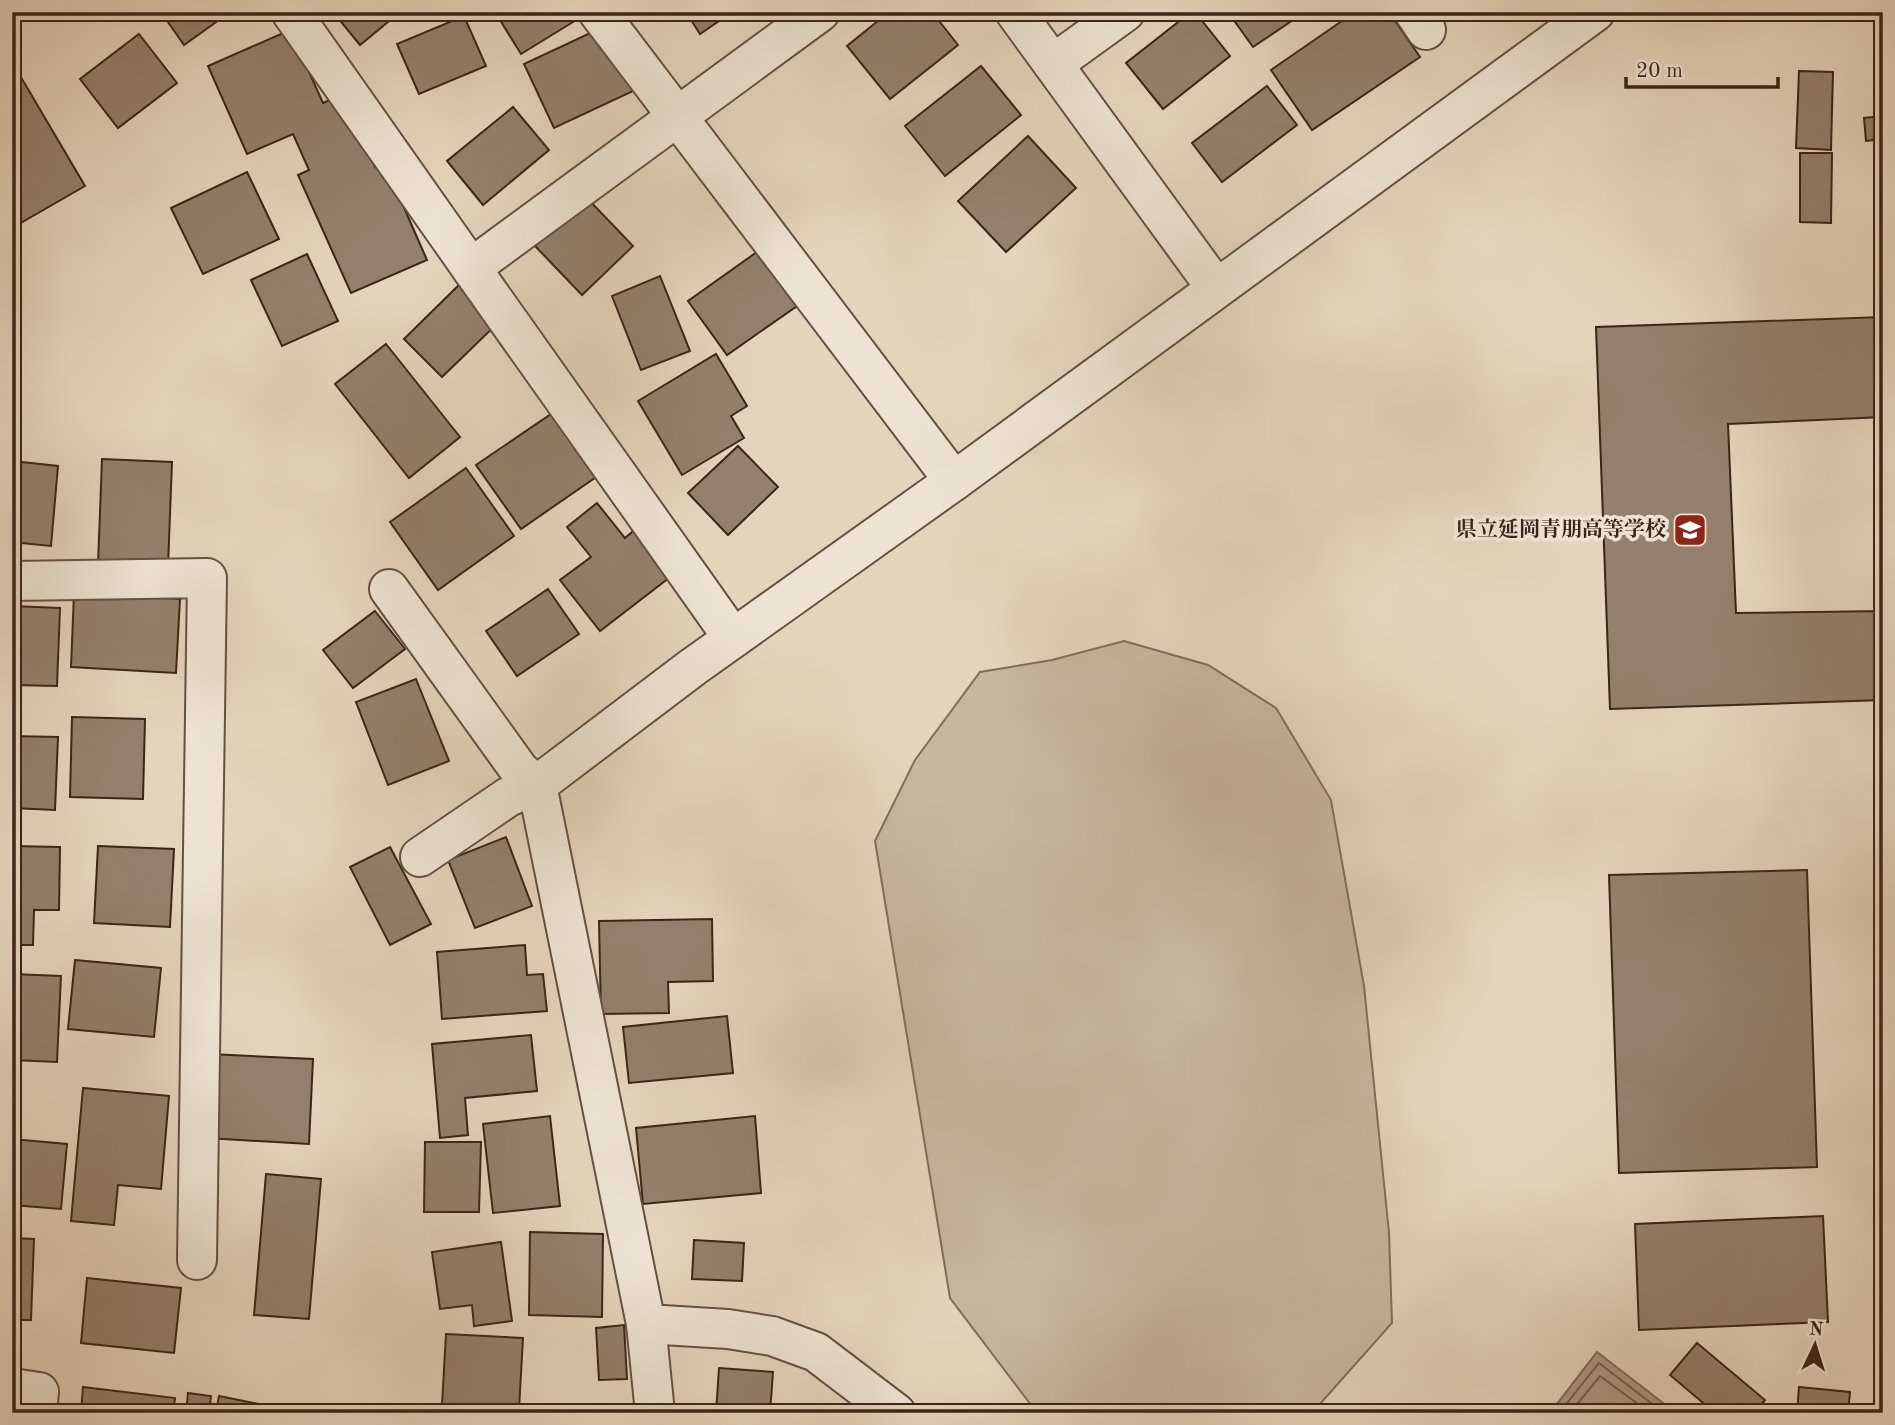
<svg xmlns="http://www.w3.org/2000/svg" width="1895" height="1425" font-family="'Old Standard TT','Noto Serif JP',serif">
  <style>
    .green { fill: #c8b6a0; stroke: #826d5c; stroke-width: 2 }
    .water { fill: #ac9884; stroke: #806a58; stroke-width: 2 }
    .lines { fill: none; stroke-linecap: round; stroke-linejoin: round }
    .shore { stroke: #745e4e; stroke-width: 2 }
    .building { fill: #94806d; stroke: #3d2417; stroke-width: 2 }
    .minor-casing { stroke: #675040; stroke-width: 42 }
    .minor { stroke: #eee3d3; stroke-width: 38 }
    .labels { text-anchor: middle; dominant-baseline: central; stroke-width: 7; stroke-linejoin: round; paint-order: stroke }
    .poi-label { font-size: 21px; font-weight: bold; fill: #3d2417; stroke: #eee3d3; text-anchor: end }
  </style>
  <rect width="100%" height="100%" fill="#e5d4bc"/>
  <filter id="stains"><feTurbulence type="fractalNoise" baseFrequency=".00286" numOctaves="4"/><feColorMatrix values="0 0 0 0 .2 0 0 0 0 .09 0 0 0 0 .02 0 0 0 .5 -.17"/></filter>
  <radialGradient id="worn" r=".72"><stop offset=".6" stop-color="#630" stop-opacity="0"/><stop offset="1" stop-color="#630" stop-opacity=".3"/></radialGradient>
  <path class="green" d="M1124,641L1208,665L1276,708L1331,800L1364,986L1389,1233L1392,1323L1312,1413H1055L1031,1405L950,1298L875,841L915,760L980,672L1052,660Z"/>
  <path class="water" d="M1597,1352L1676,1413H1550Z"/>
  <g class="lines">
    <g class="shore">
      <path d="M1559,1413L1599,1363L1664,1413"/>
      <path d="M1570,1413L1600,1376L1650,1413"/>
    </g>
  </g>
  <g class="building">
    <path d="M161,12H230L184,45Z"/>
    <path d="M333,12H400L360,45Z"/>
    <path d="M495,12H567L573,22L521,54Z"/>
    <path d="M686,12H732L700,34Z"/>
    <path d="M889,12H932L958,45L890,99L847,46Z"/>
    <path d="M1191,12H1195L1230,56L1163,109L1126,63Z"/>
    <path d="M1228,12H1305L1253,47Z"/>
    <path d="M1355,12H1389L1420,57L1312,130L1271,70Z"/>
    <path d="M464,16L486,66L419,94L397,44Z"/>
    <path d="M603,27L633,91L554,128L524,64Z"/>
    <path d="M290,30L323,103L343,94L375,167L384,162L427,260L351,293L298,175L309,170L293,134L247,154L208,66Z"/>
    <path d="M139,34L177,83L118,128L80,79Z"/>
    <path d="M12,62L85,186L12,228Z"/>
    <path d="M981,66L1021,115L945,176L905,126Z"/>
    <path d="M1799,71L1833,72L1831,150L1796,148Z"/>
    <path d="M1267,86L1297,125L1222,182L1192,143Z"/>
    <path d="M513,107L549,150L483,205L447,161Z"/>
    <path d="M1883,116V139L1866,141L1864,118Z"/>
    <path d="M1028,136L1076,188L1006,252L958,201Z"/>
    <path d="M1800,153H1832L1831,223L1800,222Z"/>
    <path d="M247,172L279,239L203,274L171,208Z"/>
    <path d="M586,197L633,246L582,295L535,246Z"/>
    <path d="M761,249L800,304L727,355L688,301Z"/>
    <path d="M307,254L338,321L282,346L251,280Z"/>
    <path d="M660,276L690,351L641,370L612,296Z"/>
    <path d="M465,279L503,318L442,377L404,339Z"/>
    <path d="M1883,317V417L1728,424L1736,613L1883,611V700L1610,709L1596,327Z"/>
    <path d="M386,344L460,437L409,478L335,384Z"/>
    <path d="M716,354L747,406L731,416L744,438L682,475L638,401Z"/>
    <path d="M557,410L602,473L521,529L476,465Z"/>
    <path d="M738,446L778,487L728,535L688,493Z"/>
    <path d="M102,459L172,462L168,567L98,565Z"/>
    <path d="M12,461L58,466L51,546L12,542Z"/>
    <path d="M466,468L514,536L438,590L390,522Z"/>
    <path d="M597,503L625,538L638,527L674,574L600,631L560,580L591,557L567,527Z"/>
    <path d="M548,589L579,634L517,676L486,631Z"/>
    <path d="M74,593L180,599L176,673L71,667Z"/>
    <path d="M12,606L60,608L57,686L12,685Z"/>
    <path d="M375,611L405,649L353,688L323,650Z"/>
    <path d="M416,679L449,761L388,785L356,702Z"/>
    <path d="M72,717L145,719L143,799L70,797Z"/>
    <path d="M12,736L58,737L55,810L12,808Z"/>
    <path d="M506,837L532,906L475,928L448,860Z"/>
    <path d="M12,846L60,847L59,910H34L33,945H12Z"/>
    <path d="M98,846L174,849L170,927L94,923Z"/>
    <path d="M390,847L431,924L390,945L350,867Z"/>
    <path d="M1807,870L1817,1167L1619,1173L1609,875Z"/>
    <path d="M712,919L713,981L668,982L669,1013L601,1014L599,921Z"/>
    <path d="M525,945L527,975L543,974L547,1011L442,1019L437,952Z"/>
    <path d="M75,960L161,968L154,1037L68,1029Z"/>
    <path d="M12,974L61,976L57,1062L12,1060Z"/>
    <path d="M727,1016L733,1073L629,1083L623,1027Z"/>
    <path d="M531,1035L537,1091L465,1098L468,1135L440,1138L432,1044Z"/>
    <path d="M210,1054L313,1059L309,1144L206,1138Z"/>
    <path d="M83,1088L169,1096L161,1189L118,1185L114,1225L71,1221Z"/>
    <path d="M550,1116L560,1206L493,1213L483,1124Z"/>
    <path d="M755,1116L761,1193L643,1204L636,1128Z"/>
    <path d="M12,1139L67,1144L61,1209L12,1205Z"/>
    <path d="M425,1142H481L479,1212H424Z"/>
    <path d="M266,1174L321,1179L309,1319L254,1315Z"/>
    <path d="M1823,1216L1828,1322L1639,1330L1635,1224Z"/>
    <path d="M530,1232L603,1234L602,1317L529,1315Z"/>
    <path d="M12,1238L34,1239L31,1320H12Z"/>
    <path d="M694,1240L744,1243L742,1281L692,1279Z"/>
    <path d="M501,1242L512,1321L474,1326L472,1305L440,1309L432,1252Z"/>
    <path d="M87,1278L181,1288L174,1353L81,1343Z"/>
    <path d="M624,1325L627,1379L599,1380L596,1328Z"/>
    <path d="M446,1334L523,1338L519,1409L442,1405Z"/>
    <path d="M1697,1343L1765,1400L1754,1413H1715L1670,1375Z"/>
    <path d="M719,1368L773,1372L770,1413H716Z"/>
    <path d="M83,1387L175,1398L173,1413H81Z"/>
    <path d="M1799,1387L1850,1392L1848,1413H1797Z"/>
    <path d="M188,1393L211,1396L209,1413H186Z"/>
    <path d="M219,1396L304,1413H216Z"/>
  </g>
  <g class="lines">
    <defs>
      <g id="minor">
        <path d="M291,12L471,268L820,12"/>
        <path d="M598,12L954,481"/>
        <path d="M1015,12L1216,288"/>
        <path d="M1414,12L1426,30"/>
        <path d="M1053,64L1125,12"/>
        <path d="M471,268L733,638"/>
        <path d="M12,581L207,578L197,1260"/>
        <path d="M389,589L520,771L537,785L508,797L420,857"/>
        <path d="M646,1324L655,1413"/>
        <path d="M12,1388L39,1392L37,1413"/>
        <path d="M896,1413L816,1352L772,1336L728,1329L646,1324L537,785L693,667L954,481L1595,12"/>
      </g>
    </defs>
    <use href="#minor" class="minor-casing"/>
    <use href="#minor" class="minor"/>
  </g>
  <defs>
    <symbol id="school-square" viewBox="-11 -11 22 22"><rect x="-9" y="-9" width="18" height="18" rx="4" fill="#8f2418" stroke="#eee3d3"/><path d="M0-5L7-2L0 1L-7-2ZM-4 1L0 2.5L4 1V4Q0 6-4 4Z" fill="#fff"/></symbol>
  </defs>
  <g fill-rule="evenodd">
    <use href="#school-square" x="1671" y="511" width="38" height="38"/>
  </g>
  <g class="labels">
    <g class="poi-label">
      <text x="1666" y="530">県立延岡青朋高等学校</text>
    </g>
  </g>
  <rect width="1895" height="1425" fill="none" stroke="#e5d4bc" stroke-width="42"/>
  <rect x="14" y="14" width="1867" height="1397" fill="none" stroke="#3d2417" stroke-width="3.5"/>
  <rect x="21" y="21" width="1853" height="1383" fill="none" stroke="#3d2417" stroke-width="2"/>
  <g transform="translate(1815 1345) rotate(4)" stroke="#eee3d3" stroke-width="5" paint-order="stroke">
  <path d="M0-5L12 26L0 18L-12 26Z" fill="#3d2417"/>
  <text y="-10" font-size="19" font-weight="bold" text-anchor="middle" fill="#3d2417">N</text>
  </g>
  <path d="M1626 77v10h152v-10" fill="none" stroke="#3d2417" stroke-width="3.5"/>
  <text x="1636" y="77" font-size="21" fill="#3d2417" stroke="#eee3d3" stroke-width="5" paint-order="stroke">20 m</text>
  <rect width="100%" height="100%" filter="url(#stains)"/>
  <rect width="100%" height="100%" fill="url(#worn)"/>
</svg>
